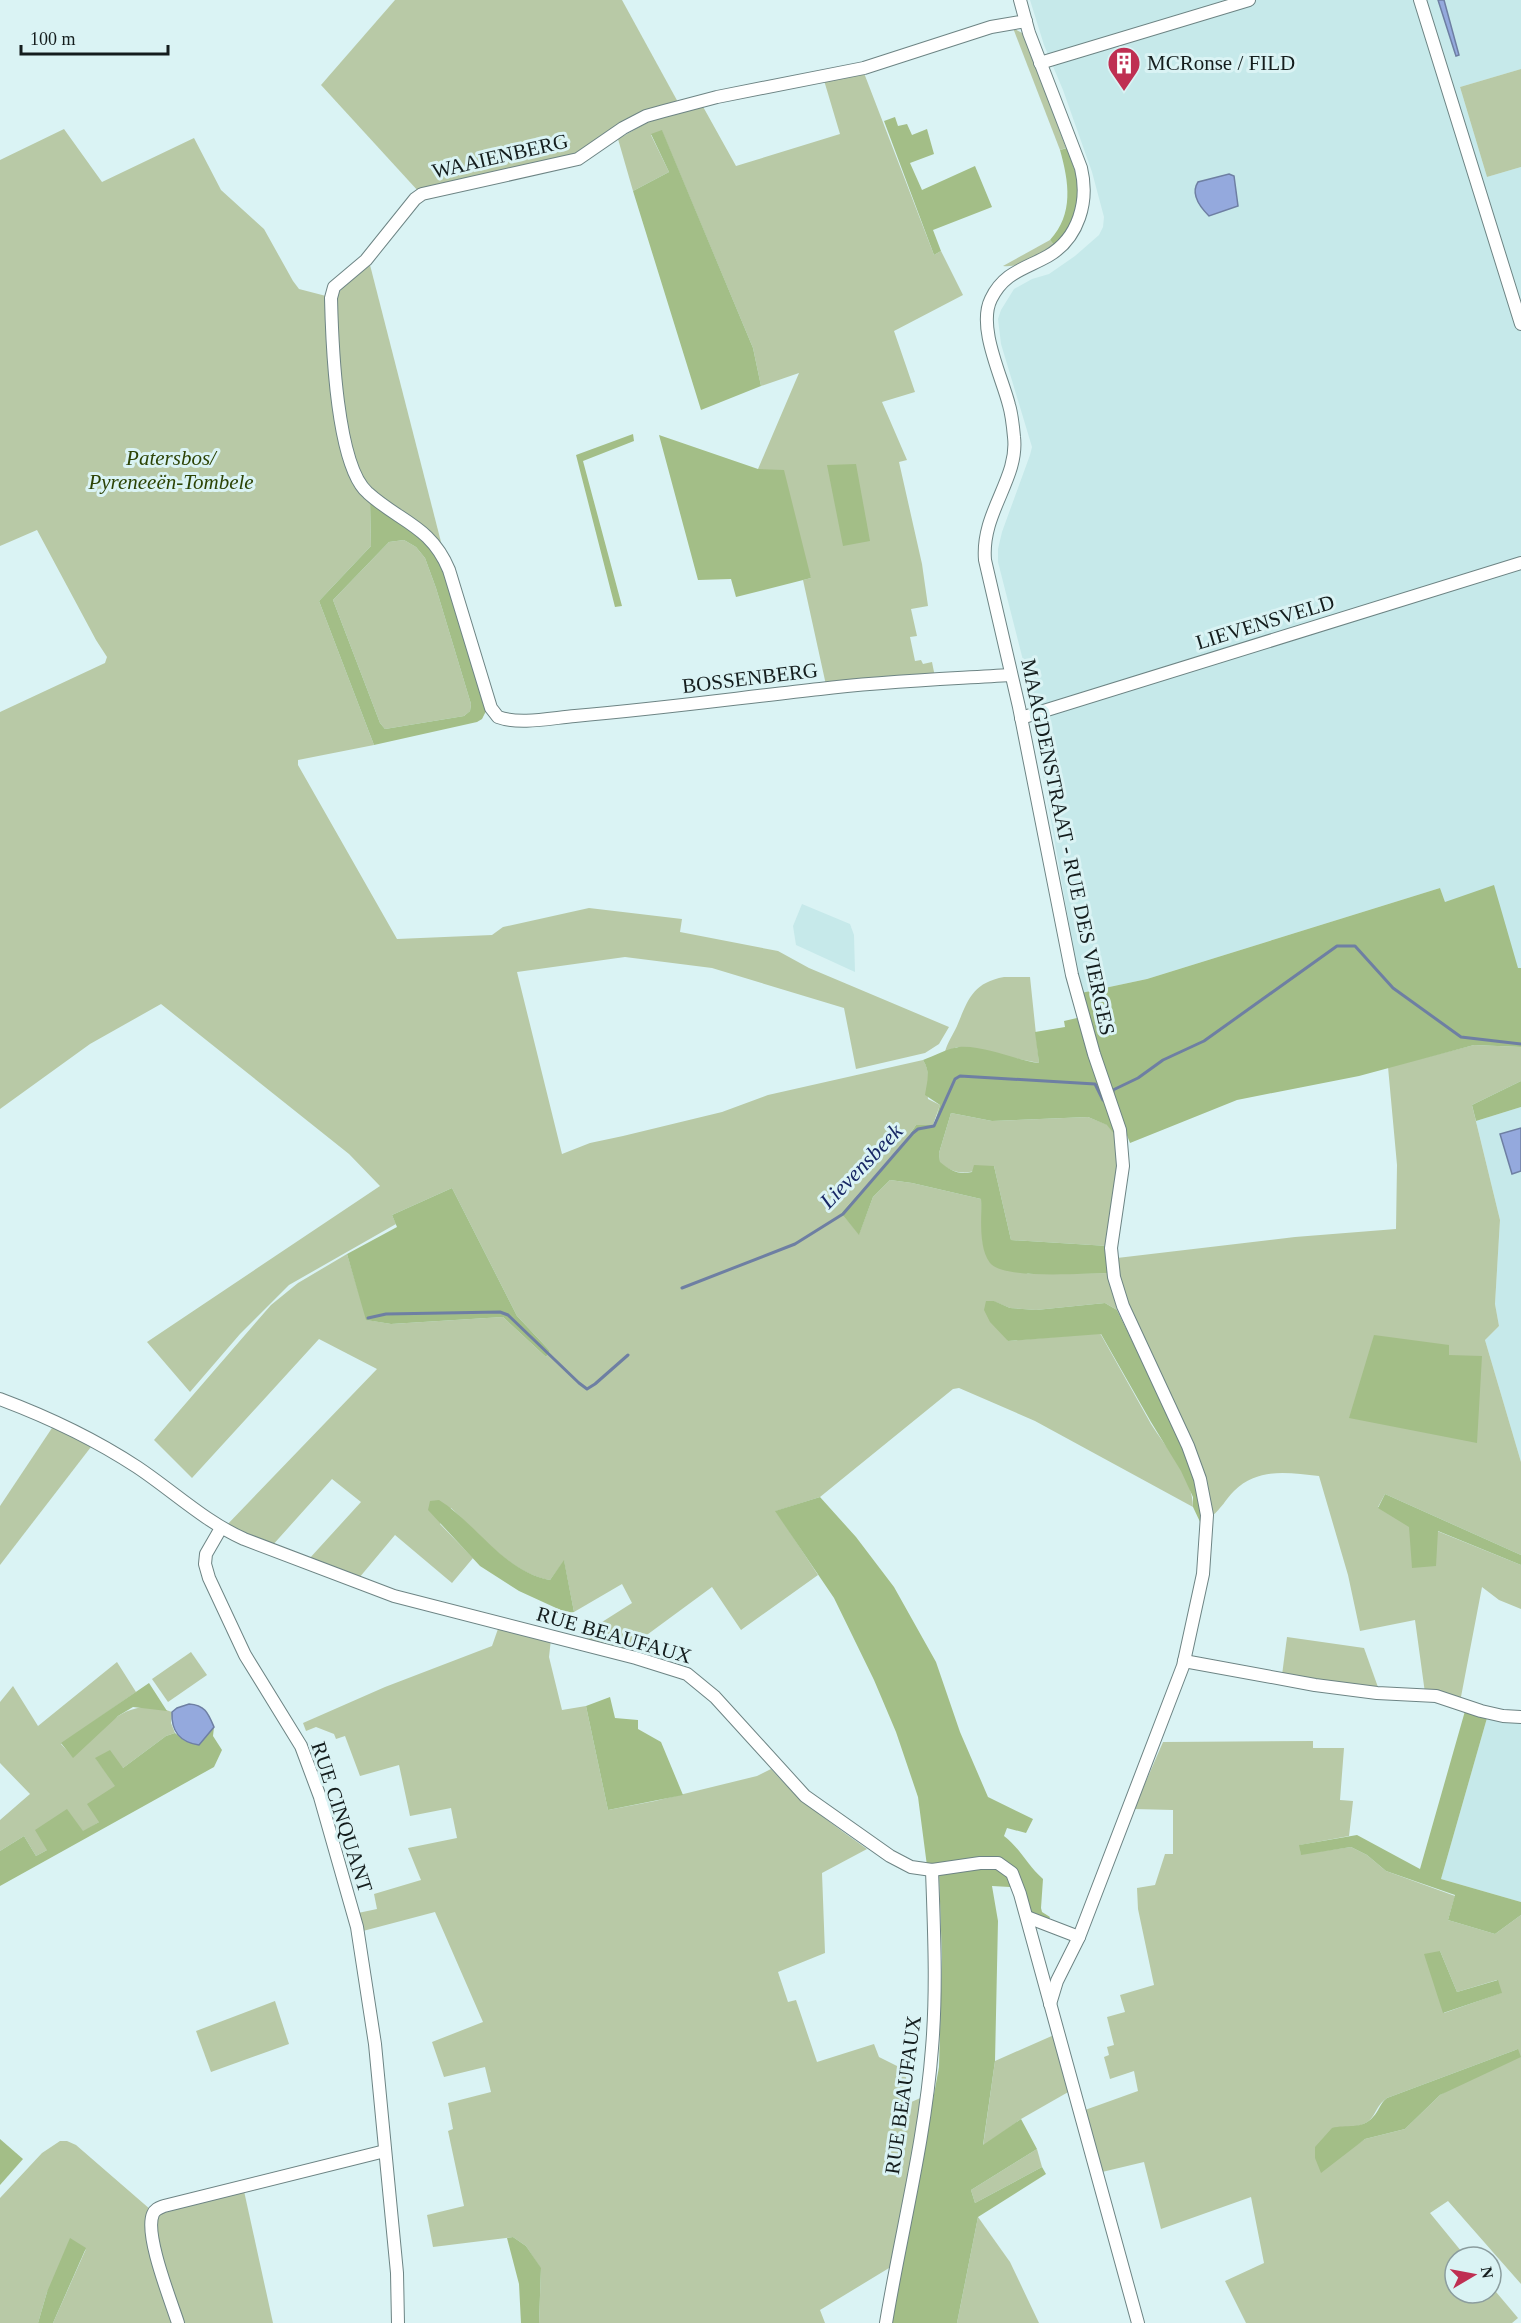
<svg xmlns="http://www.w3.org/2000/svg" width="1521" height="2323" font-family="Georgia,serif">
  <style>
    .built { fill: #c6e9ea }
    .green { fill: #b8c9a6; fill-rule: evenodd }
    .forest { fill: #a3be87; fill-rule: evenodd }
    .water { fill: #94a9dd; stroke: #6e7fa3; stroke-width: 1.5 }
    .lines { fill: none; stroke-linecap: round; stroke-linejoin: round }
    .stream { stroke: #6e7fa3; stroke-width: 3 }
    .minor-casing { stroke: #6d8484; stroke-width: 14 }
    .minor { stroke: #fff; stroke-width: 12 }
    .labels { text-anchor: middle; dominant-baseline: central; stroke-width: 6; stroke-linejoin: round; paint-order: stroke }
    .poi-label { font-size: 21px; fill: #141d1d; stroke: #daf3f4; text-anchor: start }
    .street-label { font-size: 21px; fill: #141d1d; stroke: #daf3f4 }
    .park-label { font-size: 21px; font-style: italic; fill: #2c4305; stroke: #daf3f4 }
    .water-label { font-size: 22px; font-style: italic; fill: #172764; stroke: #daf3f4 }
  </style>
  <rect width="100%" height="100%" fill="#daf3f4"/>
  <g class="built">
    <path d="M1030,0H1521V69L1460,87L1487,177L1521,167V968L1518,969L1445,902L1440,888L1147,979L1081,993L1035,729L1039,723L998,562V549L1002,532L1030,455L1032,447L1001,344L998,319L1001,310L1014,289L1032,279L1049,274L1075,256L1099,235L1103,227L1104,217L1092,172L1063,90L1044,45Z"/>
    <path d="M802,904L850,924L854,935L855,972L796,945L793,926Z"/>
    <path d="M1521,1107V1462L1485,1340L1499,1326L1495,1304L1500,1220L1476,1121Z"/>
    <path d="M1487,1718L1500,1722L1521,1723V1902L1441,1879Z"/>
  </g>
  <g class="green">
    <path d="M395,0H622L679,104L582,153L419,192L321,85Z"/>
    <path d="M1013,28L1024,34L1066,148L1060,150Z"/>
    <path d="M1521,69V167L1487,177L1460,87Z"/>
    <path d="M864,73L934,255L941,251L963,295L894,331L915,392L882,402L907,460L899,462L922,564L928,606L911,609L917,636L910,637L915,661L921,660L923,664L932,662L935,677L826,685L803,580L811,578L758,469L799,373L761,386L753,348L662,131L651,135L669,172L633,191L618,139L650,121L701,103L736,166L840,134L823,77Z"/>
    <path d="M64,129L102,182L194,138L221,190L264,229L293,281L299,289L326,296L341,448C348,472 352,482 370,500L371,546L319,601L374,745L298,760V765L397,939L492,935L503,927L589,908L682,919L680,932L778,951L809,968L949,1027L939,1044L925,1053L856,1069L844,1008L712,968L625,957L517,972L562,1154L590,1143L623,1136L722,1112L768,1095L923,1060C932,1074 926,1084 928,1099L940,1105L933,1125H916L902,1146L841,1213L859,1234L873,1197L890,1180L912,1183L981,1199L983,1244L1028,1274L1108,1273L1117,1310L1105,1303L1036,1310L1010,1308L993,1301L1008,1341L1100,1333C1117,1363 1134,1394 1151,1424C1166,1448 1193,1477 1193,1507L1035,1421L959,1388L953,1389L820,1497L776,1511L818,1575L741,1630L712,1587L625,1651L586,1640L602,1622L632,1603L622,1584L574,1612L564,1561L550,1580C510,1573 479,1533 451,1508L440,1524L473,1558L452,1583L395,1535L359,1578L309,1559L361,1502L332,1479L271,1547L224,1528L377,1369L319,1339L192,1478L154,1440L271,1305L298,1283L347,1254L367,1320L391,1324L503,1317L546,1357L550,1351L517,1316L452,1188L392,1215L396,1224L289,1285L240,1334L190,1392L147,1342L380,1186L349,1154L161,1004L90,1044L0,1109V712L105,663L107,657L96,640L37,530L0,546V160Z"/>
    <path d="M1050,240L1054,245C1039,256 1021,268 1003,266Z"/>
    <path d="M370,265L441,542L362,482L351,447L340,381L335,298L343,287Z"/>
    <path d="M404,540L416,547L425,558L436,588L471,704L470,711L464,716L385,729L380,723L333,600L389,542Z"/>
    <path d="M1004,977H1030L1039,1063L957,1047L945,1052C947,1043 953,1035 957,1026C968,1000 972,983 1004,977Z"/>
    <path d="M1474,1045L1521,1047V1081L1472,1105L1500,1220L1495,1304L1499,1326L1485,1340L1521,1462V1555L1385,1494L1378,1507L1521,1565V1609L1499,1600L1482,1587L1460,1702L1425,1693L1415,1620L1360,1631L1348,1575L1319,1476C1288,1473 1259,1467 1234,1491C1226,1499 1221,1509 1212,1516L1130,1311L1118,1272L1117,1258L1295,1237L1396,1229L1397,1165L1388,1067Z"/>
    <path d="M951,1113L992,1121L1088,1117L1108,1125L1114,1134L1118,1135L1120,1158L1108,1246L1011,1240L994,1166C973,1172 958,1178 940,1163L939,1153Z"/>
    <path d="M54,1425L94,1443L0,1565V1506Z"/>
    <path d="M499,1626L551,1639L549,1657L562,1710L586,1706L608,1810L655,1801L757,1776L771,1769C799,1801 832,1824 867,1849L822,1873L825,1953L778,1972L788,2002L796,2000L817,2062L874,2044L879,2057L905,2070L909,2103L925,2096L894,2265L820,2310L825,2323H539L541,2269L526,2246L513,2237L433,2247L427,2215L464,2206L448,2131L453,2129L448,2103L491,2092L485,2067L444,2077L432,2042L483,2022L435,1912L363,1931L358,1913L377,1909L374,1894L421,1880L408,1848L457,1838L451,1808L410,1816L399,1765L360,1776L345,1736L336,1739L334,1734L316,1727L306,1731L303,1723L385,1687L492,1646Z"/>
    <path d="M1287,1637L1364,1648L1379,1690L1282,1675Z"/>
    <path d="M191,1652L207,1675L168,1702L152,1679Z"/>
    <path d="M117,1662L136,1692L61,1744L73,1757C104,1729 125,1694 172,1712L171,1723L175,1733L166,1736L123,1768L96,1759L116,1786L99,1822L83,1832L67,1810L47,1850L36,1856L24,1836L0,1851V1820L30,1794L0,1763V1702L13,1686L38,1726Z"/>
    <path d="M1313,1741V1748H1344L1340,1800L1353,1801L1349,1836L1300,1845L1301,1854L1351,1847L1367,1855L1386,1871L1455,1896L1448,1920L1495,1934L1521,1915V2284L1448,2201L1430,2213L1466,2257H1455V2293H1491V2286L1518,2318L1512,2323H1246L1225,2281L1264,2263L1251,2197L1161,2229L1144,2162L1102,2172L1085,2110L1138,2091L1134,2071L1110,2079L1104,2057L1109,2055L1107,2047L1114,2045L1107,2017L1125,2012L1120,1995L1154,1985L1138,1909L1137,1888L1155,1885L1165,1854H1173V1810L1134,1809L1163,1742ZM1440,1951L1457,1992L1497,1980L1501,1993L1444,2013ZM1518,2049L1440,2095L1405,2129L1365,2139L1347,2151L1349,2127C1379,2125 1370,2110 1387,2098Z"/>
    <path d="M275,2001L289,2044L211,2072L196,2031Z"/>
    <path d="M1054,2035L1070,2091L1021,2119L983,2146L995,2061Z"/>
    <path d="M60,2141H67L76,2145L151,2210L175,2323H53L86,2249L47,2292L38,2323H0V2198L42,2153Z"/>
    <path d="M1037,2149L1042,2167L975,2203L971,2190Z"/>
    <path d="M244,2191L273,2323H180L159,2255L155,2217L159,2212Z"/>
    <path d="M978,2217L1010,2262L1039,2323H957Z"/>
  </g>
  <g class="forest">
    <path d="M895,117L898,126L907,124L912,135L927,129L934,154L910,163L922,190L975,166L992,207L933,230L941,251L934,255L884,121Z"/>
    <path d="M662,130L753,348L761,386L701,410L633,191L669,172L651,134Z"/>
    <path d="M1067,148L1076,174L1080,197L1069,232L1054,245L1050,240C1074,214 1069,182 1060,150Z"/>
    <path d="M633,434L634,441L583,461L622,606L615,607L576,455Z"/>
    <path d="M659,435L758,469L784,470L811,578L736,597L731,579L698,580Z"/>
    <path d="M856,464L870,541L843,546L827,465Z"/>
    <path d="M370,500L411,528L439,554L487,709L482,719L477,722L374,745L319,601L371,546ZM404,540L416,547L425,558L436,588L471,704L470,711L464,716L385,729L380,723L333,600L389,542Z"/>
    <path d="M1494,885L1518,968H1521V1047L1474,1045L1359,1076L1237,1100L1130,1143L1117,1110L1081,993L1147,979L1440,888L1445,902Z"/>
    <path d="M1077,1018L1118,1135L1114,1134L1107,1125L1088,1117L992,1121L951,1113L939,1153L940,1162C951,1171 958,1175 972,1172L974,1165L994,1166L1011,1240L1108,1246V1273C1085,1273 1003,1280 990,1263C978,1247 982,1218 981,1199L912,1183L890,1180L873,1197L859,1235L841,1213L902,1146L916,1125H934L940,1105L925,1095C927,1081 931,1073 923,1060C934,1056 948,1048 959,1047C984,1045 1014,1060 1039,1063L1035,1032L1065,1027L1064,1021Z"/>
    <path d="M1521,1081V1107L1476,1121L1472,1105Z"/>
    <path d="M452,1188L517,1316L550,1351L546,1357L503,1317L391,1324L366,1320L347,1254L397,1227L392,1215Z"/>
    <path d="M986,1301H994L1010,1308L1036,1310L1105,1303L1117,1310L1188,1456L1200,1495L1201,1524L1193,1507V1497L1181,1471L1151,1422L1101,1334L1008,1341L990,1322L984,1310Z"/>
    <path d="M1374,1335L1449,1345V1355L1482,1356L1477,1443L1349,1418Z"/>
    <path d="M1385,1494L1521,1555V1565L1438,1531L1436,1566L1412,1568L1409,1527L1378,1508Z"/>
    <path d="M820,1497L856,1537L894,1587L936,1662L960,1732L988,1797L1033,1819L1026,1833L1007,1828L1004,1836C1021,1849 1027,1865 1043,1879L1041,1908L1042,1912L1050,1917L1048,1922L1032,1914C1022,1892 1022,1863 995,1858L927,1866L918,1797L896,1732L874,1680L834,1598L775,1511Z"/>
    <path d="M439,1500C476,1523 504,1572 550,1580L564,1560L574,1612L567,1613L519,1591L480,1566L428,1510L430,1501Z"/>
    <path d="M149,1683L167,1711L133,1707L118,1716L73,1758L61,1743Z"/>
    <path d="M610,1697L615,1718L638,1720V1729L661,1742L683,1795L608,1810L586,1706Z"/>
    <path d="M1465,1711L1487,1718L1441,1879L1521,1902V1915L1495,1934L1448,1920L1455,1895L1386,1871L1367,1855L1351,1847L1301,1855L1299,1845L1357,1835L1420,1869Z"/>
    <path d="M214,1727L213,1736L222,1750L214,1767L0,1886V1851L24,1836L36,1856L47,1850L35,1830L67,1809L83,1831L99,1822L87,1804L115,1786L95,1758L110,1750L123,1768L166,1736L175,1733L185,1741L199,1745Z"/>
    <path d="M990,1867L1000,1869L1011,1881L1010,1887L992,1886L998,1921L995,2061L983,2145L1021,2119L1037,2149L971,2190L975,2203L1042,2167L1046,2174L978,2217L957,2323H889L910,2225L939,2067L942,1958L939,1873Z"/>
    <path d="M1440,1951L1457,1992L1498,1980L1502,1993L1443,2013L1424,1954Z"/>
    <path d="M1518,2049L1521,2057L1440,2095L1405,2129L1365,2139L1321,2173L1315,2158V2147L1332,2128C1346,2124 1362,2130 1373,2117C1379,2111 1380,2103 1387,2098Z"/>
    <path d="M0,2139L23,2159L0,2185Z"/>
    <path d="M513,2237L526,2246L541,2268L539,2323H521L519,2284L507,2238Z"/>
    <path d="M70,2238L86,2248L53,2323H38L47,2292Z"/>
  </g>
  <g class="water">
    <path d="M1438,0H1444L1459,55L1456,56L1455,53Z"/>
    <path d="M1229,174L1234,176L1238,206L1209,216C1200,207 1190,194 1198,182Z"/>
    <path d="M1521,1128V1171L1512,1174L1500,1134Z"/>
    <path d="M189,1704C205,1705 208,1713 214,1727L199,1745C180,1742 171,1732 172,1712L177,1708Z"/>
  </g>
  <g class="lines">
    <g class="stream">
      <path d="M1113,1092V1090L1138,1078L1163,1060L1204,1041L1337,946H1355L1393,988L1461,1037L1521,1044"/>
      <path d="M682,1288L795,1244L843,1214L913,1133L918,1129L934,1126L955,1079L960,1076L1095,1084L1103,1100L1106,1102"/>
      <path d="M368,1318L386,1314L500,1312L508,1315L579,1383L587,1389L595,1384L628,1355"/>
    </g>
    <defs>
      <g id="minor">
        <path d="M1020,0L1029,33L1081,168C1089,201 1079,238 1048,256C1025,269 1004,272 991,299C977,327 1002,377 1009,405C1012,415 1013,426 1014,437C1019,479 981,512 985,560L1019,707L1072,975L1094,1054L1120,1130L1123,1166L1111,1248L1114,1277L1123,1306L1188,1446L1200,1479L1207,1515L1203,1574L1183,1666L1079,1937L1057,1981L1050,2004"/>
        <path d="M1420,0L1521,324"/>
        <path d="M1040,63L1249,0"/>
        <path d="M1011,675C948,679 884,681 820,689C738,698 657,709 575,716C551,718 520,725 498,717L491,708L449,570C431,526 400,522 368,493C336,466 332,340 331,298L334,287L366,260L415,199L422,194L578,159L623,128L646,116L664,111L717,97L864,68L991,27L1026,21"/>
        <path d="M1021,718L1521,563"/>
        <path d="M0,1399C48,1417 93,1438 137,1467C173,1491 204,1521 244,1539L394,1596L636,1658L687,1674L715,1697L805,1796L890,1856L911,1867L932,1870L980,1863H998L1012,1873L1020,1894L1138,2323"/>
        <path d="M221,1528L206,1554L205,1564L209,1578L245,1655L301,1746L320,1797L357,1927L375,2044L397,2273L398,2323"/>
        <path d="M1184,1661L1315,1685L1377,1693L1436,1696L1481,1711L1503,1716L1521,1717"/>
        <path d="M1027,1917L1079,1937"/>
        <path d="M178,2323C171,2301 144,2234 153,2214C155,2209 159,2208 164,2206L385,2151"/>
        <path d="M886,2323C901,2232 925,2141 932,2048C937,1989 934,1929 932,1870"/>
      </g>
    </defs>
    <use href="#minor" class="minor-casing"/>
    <use href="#minor" class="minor"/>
  </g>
  <defs>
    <symbol id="building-pin" viewBox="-11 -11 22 30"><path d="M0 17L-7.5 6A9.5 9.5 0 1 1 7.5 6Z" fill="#bf2f52" stroke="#daf3f4"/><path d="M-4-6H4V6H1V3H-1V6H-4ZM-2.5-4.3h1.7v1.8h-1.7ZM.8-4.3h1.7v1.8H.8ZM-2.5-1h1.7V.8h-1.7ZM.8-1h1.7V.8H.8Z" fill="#fff"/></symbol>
  </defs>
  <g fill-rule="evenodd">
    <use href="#building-pin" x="1105" y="44" width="38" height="52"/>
  </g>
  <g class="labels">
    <g class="poi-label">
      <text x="1147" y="63">MCRonse / FILD</text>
    </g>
    <g class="street-label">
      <text transform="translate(500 156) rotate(-13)">WAAIENBERG</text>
      <text transform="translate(1265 622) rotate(-17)">LIEVENSVELD</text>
      <text transform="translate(750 678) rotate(-7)">BOSSENBERG</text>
      <text transform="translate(1068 847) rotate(78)">MAAGDENSTRAAT - RUE DES VIERGES</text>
      <text transform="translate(614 1635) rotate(16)">RUE BEAUFAUX</text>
      <text transform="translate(342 1817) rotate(72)">RUE CINQUANT</text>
      <text transform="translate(903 2095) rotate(-82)">RUE BEAUFAUX</text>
    </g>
    <g class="park-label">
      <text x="171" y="458">Patersbos/<tspan x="171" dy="24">Pyreneeën-Tombele</tspan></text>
    </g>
    <g class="water-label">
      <text transform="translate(861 1166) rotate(-46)">Lievensbeek</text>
    </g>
  </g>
  <g transform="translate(1473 2275) rotate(80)"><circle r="28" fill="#daf3f4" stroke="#8b9d9e" stroke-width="1.5"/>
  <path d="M0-4.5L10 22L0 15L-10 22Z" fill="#bf2f52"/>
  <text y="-9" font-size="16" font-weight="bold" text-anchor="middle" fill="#141d1d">N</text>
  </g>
  <path d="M21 45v9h147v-9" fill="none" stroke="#141d1d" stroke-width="3"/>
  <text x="30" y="45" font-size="18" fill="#141d1d" stroke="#daf3f4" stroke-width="4.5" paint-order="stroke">100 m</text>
</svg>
